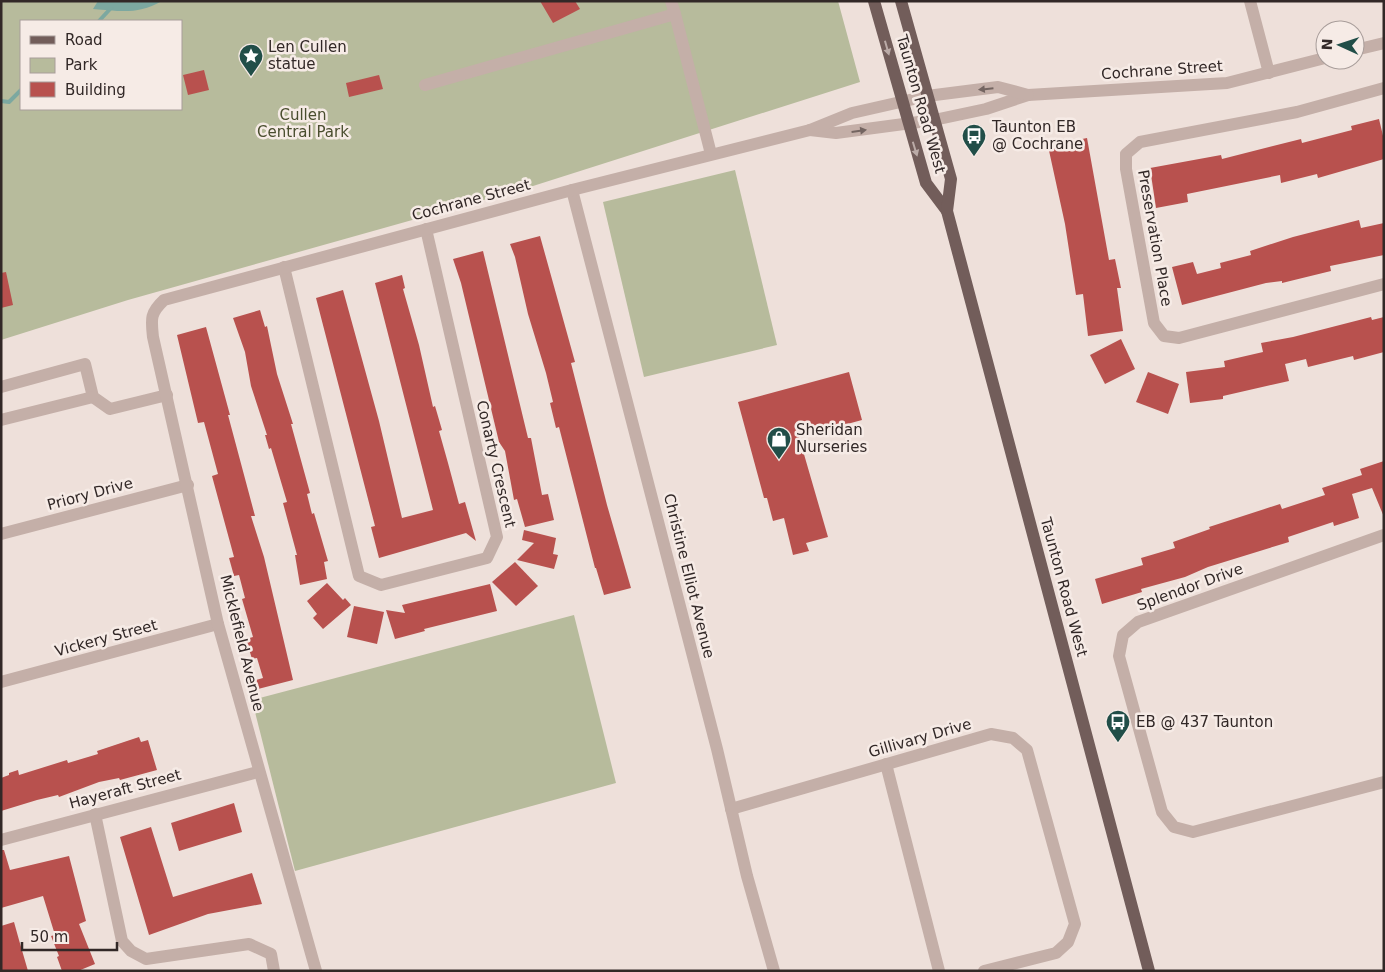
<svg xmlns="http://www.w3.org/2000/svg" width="1385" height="972" font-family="'DejaVu Sans',sans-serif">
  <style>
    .green { fill: #b7bb9c; fill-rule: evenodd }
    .water { fill: #7ca8a0 }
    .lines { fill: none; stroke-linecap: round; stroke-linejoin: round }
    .stream { stroke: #7ca8a0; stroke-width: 4 }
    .building { fill: #b8514e }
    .minor { stroke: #c4afa8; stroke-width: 12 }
    .major { stroke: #725d5a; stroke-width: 12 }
    .oneway { fill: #bbaba7 }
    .oneway2 { fill: #746561 }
    .labels { text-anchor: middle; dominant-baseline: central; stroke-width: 5; stroke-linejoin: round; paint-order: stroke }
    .poi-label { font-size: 15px; fill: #322827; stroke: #f6ebe6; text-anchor: start }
    .street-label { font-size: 15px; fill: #322827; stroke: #f6ebe6 }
    .park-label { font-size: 15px; fill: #494d2e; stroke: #f6ebe6 }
  </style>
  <rect width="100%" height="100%" fill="#eee0da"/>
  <g class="green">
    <path d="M1,1H838L860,82L533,186L128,300L1,340ZM21,21H181V109H21Z"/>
    <path d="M735,170L777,345L644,377L603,202Z"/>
    <path d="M574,615L616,783L295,871L252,700Z"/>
  </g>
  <path class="water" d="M98,1H162C137,15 121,11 93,9Z"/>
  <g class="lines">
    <g class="stream">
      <path d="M99,21L111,8"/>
      <path d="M1,101L9,102L21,90"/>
    </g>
  </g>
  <g class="building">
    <path d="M540,1H575L580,9L553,23Z"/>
    <path d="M204,70L209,90L188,95L183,75Z"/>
    <path d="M379,75L383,89L349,97L346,83Z"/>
    <path d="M1379,119L1384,140V159L1318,178L1317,174L1281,183L1280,175L1187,194L1188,202L1156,208L1150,168L1221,155L1222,159L1301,139L1302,143L1352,130L1351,126Z"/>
    <path d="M1087,138L1109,260L1115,259L1121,288H1117L1123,331L1088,336L1083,294L1076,295L1065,224L1048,146Z"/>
    <path d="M1359,220L1361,228L1384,223V255L1330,266L1331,271L1282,283V281L1266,283L1182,305L1172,267L1193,262L1197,274L1221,268L1220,263L1251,255L1250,251L1293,237Z"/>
    <path d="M540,236L575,362L571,363L607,505L631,588L604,595L596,568H595L559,427L556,428L550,403L553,402L546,373L528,314L515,257L510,244Z"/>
    <path d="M483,251L528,438H531L542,495L548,494L554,520L525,527L517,499L514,500L505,451L499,442L461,283L453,259Z"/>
    <path d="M6,272L13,305L1,308V273Z"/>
    <path d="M402,275L405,288L403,289L419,345L433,407L435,406L442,430L439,431L448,463L459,504L465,502L476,541L466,533L379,558L371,527L375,526L316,298L343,290L379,421L402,518L433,510L375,283Z"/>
    <path d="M260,310L265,327L267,326L277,374L293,424H291L310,493L307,494L312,514L314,513L328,561L324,562L327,579L300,585L295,555H297L283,503L287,502L271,448L269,449L265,435H267L251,386L245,352L233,318Z"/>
    <path d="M1371,317L1372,320L1384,317V352L1354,360L1353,356L1308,367L1306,359L1285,364L1289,381L1223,396V399L1190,403L1186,372L1225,367L1224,361L1263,352L1261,343L1293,337Z"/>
    <path d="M206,327L230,415H228L255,516H251L264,557L293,680L258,689L256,680L263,678L257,658L252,659L246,639L253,637L242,599L245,598L239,575L234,576L229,558L234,557L212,476L218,474L204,422L198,423L177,335Z"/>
    <path d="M1121,339L1135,369L1105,384L1090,355Z"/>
    <path d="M849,372L862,420L799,437L828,537L806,543L809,551L793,555L784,518L773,521L767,498H764L738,402Z"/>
    <path d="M1148,372L1179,384L1168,414L1136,402Z"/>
    <path d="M1384,461V517L1372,488L1352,494L1359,518L1334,526L1333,522L1288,537L1289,542L1208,567L1185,577L1141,589L1142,592L1102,604L1095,579L1143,565L1141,558L1175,548L1173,542L1210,529L1209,527L1280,504L1282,509L1325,495L1322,488L1362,475L1360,469Z"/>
    <path d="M524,530L556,538L553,554L558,555L554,569L517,560L534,543L522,540Z"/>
    <path d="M515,562L538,586L516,606L492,582Z"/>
    <path d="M327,583L343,600L345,598L351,605L323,629L313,618L317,614L307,601Z"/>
    <path d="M490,584L497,611L424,629L425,631L395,639L386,610L405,613L402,605Z"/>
    <path d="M354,606L384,612L377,644L347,637Z"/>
    <path d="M139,737L141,742L148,740L157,770L120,780L119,778L99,782L59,797L58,795L37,800L1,811V778L9,775V773L18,770L19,775L67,760L68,763L98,754L97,751Z"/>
    <path d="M234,803L242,832L179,851L171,823Z"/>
    <path d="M151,827L173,897L252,873L262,904L208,914L149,935L120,837Z"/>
    <path d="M1,850H4L10,870L69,856L86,921L79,924L95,964L78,971H62L57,957L59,956L51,936L55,935L43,896L1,908Z"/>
    <path d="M14,922L19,940L28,971H1V926Z"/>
  </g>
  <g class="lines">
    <g class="minor">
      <path d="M671,1L675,14"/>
      <path d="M1250,1L1269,73"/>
      <path d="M1355,50L1384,43"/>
      <path d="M425,85L675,14L711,154"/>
      <path d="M1384,88L1297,112L1140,142L1126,154V169L1154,323L1164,336L1179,338L1384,284"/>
      <path d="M810,130L836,133L934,120L986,109L1028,95L1227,83L1325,58"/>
      <path d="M572,190L717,749L747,876L774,971"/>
      <path d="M284,267L359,576L381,585L487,558L497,537L426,229"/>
      <path d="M1,387L85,364L93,397L110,409L167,395"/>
      <path d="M1,420L93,397"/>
      <path d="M1,534L188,485"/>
      <path d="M1384,535L1138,622L1123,635L1119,656L1162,812L1174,827L1193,832L1384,782"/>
      <path d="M1,682L218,624"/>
      <path d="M886,764L939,971"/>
      <path d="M731,809L991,734L1013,738L1027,750L1075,924L1068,942L1056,953L984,971"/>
      <path d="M95,814L122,941L131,951L146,959L249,944L271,954L274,971"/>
      <path d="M1,840L258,772"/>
      <path d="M316,971L218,624L153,337C151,319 150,313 164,300L572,190L810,130L852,113L927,96L998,87L1028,95"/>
    </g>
    <g class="major">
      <path d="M874,1L926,183L947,211"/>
      <path d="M901,1L951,179L947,211L1149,971"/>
    </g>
  </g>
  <defs><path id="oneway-solid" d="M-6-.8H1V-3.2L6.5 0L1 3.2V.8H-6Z" transform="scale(1.25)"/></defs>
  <g class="oneway">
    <use href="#oneway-solid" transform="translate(887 48) rotate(74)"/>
    <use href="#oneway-solid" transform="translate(915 149) rotate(73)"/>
  </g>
  <g class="oneway2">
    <use href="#oneway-solid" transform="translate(986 89) rotate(174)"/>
    <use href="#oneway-solid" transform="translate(859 131) rotate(-8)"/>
  </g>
  <defs>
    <symbol id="sight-pin" viewBox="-11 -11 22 30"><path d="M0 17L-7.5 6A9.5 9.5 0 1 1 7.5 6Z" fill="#214e48" stroke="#f6ebe6"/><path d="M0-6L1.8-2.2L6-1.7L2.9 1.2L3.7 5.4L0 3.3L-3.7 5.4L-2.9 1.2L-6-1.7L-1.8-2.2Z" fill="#fff"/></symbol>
    <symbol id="bus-pin" viewBox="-11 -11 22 30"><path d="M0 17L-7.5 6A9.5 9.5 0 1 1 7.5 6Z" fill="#214e48" stroke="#f6ebe6"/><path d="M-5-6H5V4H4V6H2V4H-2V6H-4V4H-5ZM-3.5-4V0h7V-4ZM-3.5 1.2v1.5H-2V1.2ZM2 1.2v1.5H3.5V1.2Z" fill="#fff"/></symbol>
    <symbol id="shop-pin" viewBox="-11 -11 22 30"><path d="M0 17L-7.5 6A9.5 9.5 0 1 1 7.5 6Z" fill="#214e48" stroke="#f6ebe6"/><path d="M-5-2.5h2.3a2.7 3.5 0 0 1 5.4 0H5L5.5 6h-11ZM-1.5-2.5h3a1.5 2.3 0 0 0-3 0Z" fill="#fff"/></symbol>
  </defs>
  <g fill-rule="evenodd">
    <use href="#sight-pin" x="237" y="42" width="28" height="38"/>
    <use href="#bus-pin" x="960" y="122" width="28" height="38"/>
    <use href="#shop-pin" x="765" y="425" width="28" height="38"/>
    <use href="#bus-pin" x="1104" y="708" width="28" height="38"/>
  </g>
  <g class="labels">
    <g class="poi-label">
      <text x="268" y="47">Len Cullen<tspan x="268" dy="17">statue</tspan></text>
      <text x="992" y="127">Taunton EB<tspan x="992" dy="17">@ Cochrane</tspan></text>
      <text x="796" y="430">Sheridan<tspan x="796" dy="17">Nurseries</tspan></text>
      <text x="1136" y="722">EB @ 437 Taunton</text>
    </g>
    <g class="street-label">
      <text transform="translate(1162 70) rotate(-4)">Cochrane Street</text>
      <text transform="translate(921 104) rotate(74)">Taunton Road West</text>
      <text transform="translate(471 200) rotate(-15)">Cochrane Street</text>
      <text transform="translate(1155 238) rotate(80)">Preservation Place</text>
      <text transform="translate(496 464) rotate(77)">Conarty Crescent</text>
      <text transform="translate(90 494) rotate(-15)">Priory Drive</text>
      <text transform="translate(689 576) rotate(76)">Christine Elliot Avenue</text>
      <text transform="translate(1064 587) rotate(75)">Taunton Road West</text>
      <text transform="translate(1190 587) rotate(-20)">Splendor Drive</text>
      <text transform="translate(106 638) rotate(-15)">Vickery Street</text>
      <text transform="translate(242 643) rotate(76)">Micklefield Avenue</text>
      <text transform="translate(920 738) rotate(-16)">Gillivary Drive</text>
      <text transform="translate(125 789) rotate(-15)">Hayeraft Street</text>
    </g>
    <g class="park-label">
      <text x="303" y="115">Cullen<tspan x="303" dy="17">Central Park</tspan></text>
    </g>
  </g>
  <rect width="1385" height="972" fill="none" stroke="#322827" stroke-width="5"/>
  <rect x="20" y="20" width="162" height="90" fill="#f6ebe6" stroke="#a89d9a"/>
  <rect x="30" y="36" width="25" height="8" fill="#725d5a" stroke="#a89d9a"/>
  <text x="65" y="45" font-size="15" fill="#322827">Road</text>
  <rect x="30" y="58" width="25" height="15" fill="#b7bb9c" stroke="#a89d9a"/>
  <text x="65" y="70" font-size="15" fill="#322827">Park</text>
  <rect x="30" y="82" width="25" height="15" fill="#b8514e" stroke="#a89d9a"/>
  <text x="65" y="95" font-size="15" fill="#322827">Building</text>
  <g transform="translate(1340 45) rotate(273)"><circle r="24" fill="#f6ebe6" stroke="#a89d9a"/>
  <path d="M0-4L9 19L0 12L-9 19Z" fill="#214e48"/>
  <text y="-8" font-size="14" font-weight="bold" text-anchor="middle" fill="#322827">N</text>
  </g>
  <path d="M22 942v8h95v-8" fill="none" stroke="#322827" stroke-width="2.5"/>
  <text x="30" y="942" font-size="15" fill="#322827" stroke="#f6ebe6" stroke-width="4" paint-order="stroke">50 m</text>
</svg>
